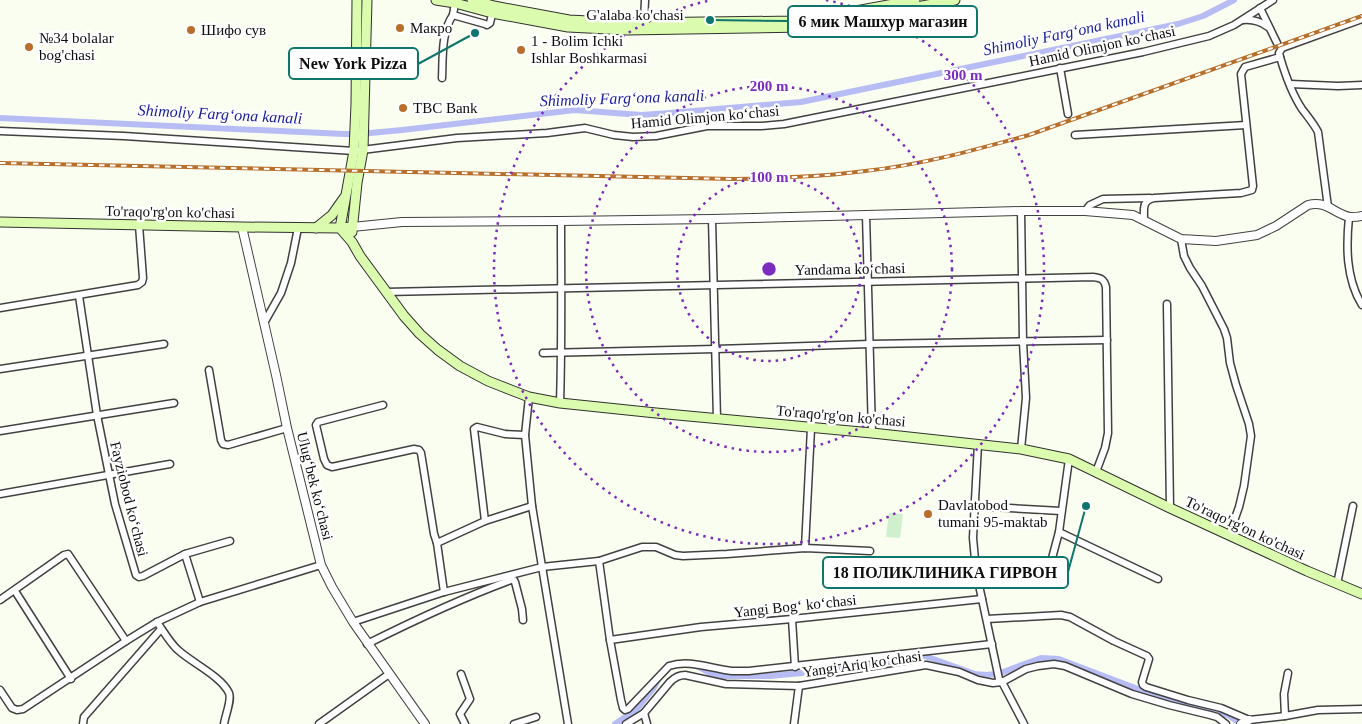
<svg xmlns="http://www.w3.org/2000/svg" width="1362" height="724" font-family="'Times New Roman',serif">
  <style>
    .pitch { fill: #d0efcc }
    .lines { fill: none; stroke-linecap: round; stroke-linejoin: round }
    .canal { stroke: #b7bdf4; stroke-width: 6 }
    .minor-casing { stroke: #414141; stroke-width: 9 }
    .tertiary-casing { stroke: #414141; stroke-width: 10 }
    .secondary-casing { stroke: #303030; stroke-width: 11 }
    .minor { stroke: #fff; stroke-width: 6 }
    .tertiary { stroke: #fff; stroke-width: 8 }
    .secondary { stroke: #dbfbae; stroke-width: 9 }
    .rail-casing { stroke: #b96f2c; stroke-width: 4 }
    .rail { stroke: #fff; stroke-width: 2; stroke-dasharray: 5.5; stroke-linecap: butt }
    .ring { fill: none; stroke: #7b2cbf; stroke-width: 2.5; stroke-dasharray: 2.5 5 }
    .poi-dot { fill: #b96f2c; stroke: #fff; stroke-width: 2 }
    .labels { text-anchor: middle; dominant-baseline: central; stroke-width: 5; stroke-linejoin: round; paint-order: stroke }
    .street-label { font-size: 15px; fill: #0e0e0e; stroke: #fff }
    .poi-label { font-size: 15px; fill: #0e0e0e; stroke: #fff; text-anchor: start }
    .water-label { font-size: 16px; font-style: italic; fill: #1c219b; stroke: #fff }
    .centre { fill: #7b2cbf; stroke: #fff; stroke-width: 2.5 }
    .ring-label { font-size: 15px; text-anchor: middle; font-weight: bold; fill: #7b2cbf; stroke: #fff; stroke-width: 5; stroke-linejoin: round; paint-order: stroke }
    .leader { fill: none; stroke: #0f766e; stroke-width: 2 }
    .callout-dot { fill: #0f766e; stroke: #fff; stroke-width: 2 }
    .callout { fill: #fff; stroke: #0f766e; stroke-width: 2 }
    .callout-label { font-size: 16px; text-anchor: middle; font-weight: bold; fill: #0e0e0e }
  </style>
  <rect width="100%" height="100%" fill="#fafef0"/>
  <path class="pitch" d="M889,513L903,514L900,538L886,537Z"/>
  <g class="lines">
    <g class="canal">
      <path d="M0,118L344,134H360L402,130L575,110L641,115L670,113L801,102L1178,24L1203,16L1234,0"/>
      <path d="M697,666L711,674L721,676H770L845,669L925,656L975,674L986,675L998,674L1041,658L1059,659L1143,691L1228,715L1241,724"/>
      <path d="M615,724L637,709L653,689L658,680"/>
    </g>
    <defs>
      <g id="minor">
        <path d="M455,3L453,15L485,24L487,25L490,23L493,10"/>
        <path d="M1260,8L1277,43"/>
        <path d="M1243,20C1253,19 1260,21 1268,27"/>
        <path d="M644,23L645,0"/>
        <path d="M1280,57L1279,53L1282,48L1362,19"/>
        <path d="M1060,68L1068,114"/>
        <path d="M442,78C443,58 441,32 453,15"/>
        <path d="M1290,84L1338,86L1362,85"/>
        <path d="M0,131L124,136L354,151L457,138L547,133L585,128L614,135L633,137L656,136L707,126H761L784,124L1143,52L1209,36L1234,25L1273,0"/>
        <path d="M1075,135L1246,125"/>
        <path d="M1085,211L1090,205L1103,199L1150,198"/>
        <path d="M866,215L872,433"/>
        <path d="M1349,217C1346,247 1346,279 1362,305"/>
        <path d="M712,219L717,419"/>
        <path d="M1144,219C1144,208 1142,201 1154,198L1241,193L1252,190L1253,186L1241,74L1245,67L1280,57C1285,74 1292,94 1302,109C1308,117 1314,124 1318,132L1328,207"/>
        <path d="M1181,239L1184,256L1190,268L1202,286L1224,329L1227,338L1230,363L1236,385L1249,424L1251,436L1244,486L1239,507L1229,535"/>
        <path d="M386,292L1093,277C1101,278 1104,279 1106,287L1108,433L1105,448L1096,472"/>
        <path d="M79,296L97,415L115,504L136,575L139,577L143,576L185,554L230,541"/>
        <path d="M1167,304L1170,508"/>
        <path d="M0,308L138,285L142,282L143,278L139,225"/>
        <path d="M264,323L281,293L291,263L298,228"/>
        <path d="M543,353L716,349L870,344L1107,340"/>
        <path d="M0,369L164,344"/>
        <path d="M209,370L221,440L223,444L228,445L287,428"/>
        <path d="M529,397L525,435L532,506L568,724"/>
        <path d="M560,403C562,342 561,282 561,221"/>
        <path d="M383,405L318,422L316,425L324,459L327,465L332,467L414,449L419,450L421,453L434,534L437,543L444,592"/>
        <path d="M0,431L174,403"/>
        <path d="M978,444L973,538L976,571L999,679L1002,682L1024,724"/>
        <path d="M1021,449L1026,398L1023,342L1021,211"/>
        <path d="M0,494L170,464"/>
        <path d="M975,506L1061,511"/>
        <path d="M485,521L474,429L477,427L505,434L525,435"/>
        <path d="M1059,532L1158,579"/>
        <path d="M437,543L485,521L532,506"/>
        <path d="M805,548L811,428"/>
        <path d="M185,554L200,602"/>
        <path d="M599,561L610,640L621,700L623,708L625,710L628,709L669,666C690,659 711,669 732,671C738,671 743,671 749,671L992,644"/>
        <path d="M1051,562L1059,532L1069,459"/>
        <path d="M1337,584L1353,506"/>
        <path d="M15,591L71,679"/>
        <path d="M0,600L64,555L68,554L126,641"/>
        <path d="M792,619L795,667"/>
        <path d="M987,619L1061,615L1070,617L1114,641L1147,656L1149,659L1142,682L1143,685L1146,687L1188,700L1221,708L1249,720L1285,716L1318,710L1362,709"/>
        <path d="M157,622C164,632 170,643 178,650C192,663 221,676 229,693C232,700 225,716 224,724"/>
        <path d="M353,622L444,592L542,567L599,561L642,547H656L675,555L683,556L727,554L805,548L870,551"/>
        <path d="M610,640L701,627L792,619L982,599"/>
        <path d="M367,644C415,620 462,598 511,580H514L515,582L522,609L523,620"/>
        <path d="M461,674L470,699L460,714L465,724"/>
        <path d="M0,690L12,708L17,710L23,709L126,641L157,622L200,602L321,565"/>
        <path d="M644,713L647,724"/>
        <path d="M1285,716L1284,694L1288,673"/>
        <path d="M83,724L84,717L161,629"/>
        <path d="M319,724L389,674"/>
        <path d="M514,724L536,717"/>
        <path d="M626,724L644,713L670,682C675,677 679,675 685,675L726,684L799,686L926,665L959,672L978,680L993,683L1002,682L1026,669L1038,666L1054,664L1065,666L1132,694L1169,705L1210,715L1217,717L1226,724"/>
        <path d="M794,724L799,686"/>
      </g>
      <g id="tertiary">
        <path d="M242,227L276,375L287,428L321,565L332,587L353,622L425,724"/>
        <path d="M352,227L402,222L561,221L712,219L1021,211H1085L1133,215L1181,239L1216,241L1257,235L1276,226L1308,205C1327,200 1334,214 1350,217C1354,217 1358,217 1362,216"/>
        <path d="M1241,724L1249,720"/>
      </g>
      <g id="secondary">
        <path d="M357,0L356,104L354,151L340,228L352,242L360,256L404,316L420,334L438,350L460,366L488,381L529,397L560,403L656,413L872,433L1021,449L1069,459L1170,508L1307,571L1362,594"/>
        <path d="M436,0L455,3L492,13L568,27L627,30L805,27L955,0"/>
        <path d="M472,0L494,6L569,20L627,23L795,21L823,17L915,0"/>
        <path d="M0,222L242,227L340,228L352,227"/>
        <path d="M316,228L332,215L344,198"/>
        <path d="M352,232L357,183L363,150L367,0"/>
      </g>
    </defs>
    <use href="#minor" class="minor-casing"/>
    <use href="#tertiary" class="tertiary-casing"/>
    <use href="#secondary" class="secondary-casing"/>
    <use href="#minor" class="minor"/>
    <use href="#tertiary" class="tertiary"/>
    <use href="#secondary" class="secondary"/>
    <defs>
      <path id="rail" d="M0,163L732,179C776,178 821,177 865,171C921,165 975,150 1029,135L1362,16"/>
    </defs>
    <use href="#rail" class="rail-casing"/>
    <use href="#rail" class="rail"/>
  </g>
  <g class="ring">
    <circle cx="769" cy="269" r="92"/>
    <circle cx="769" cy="269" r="183"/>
    <path d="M826 0A275 275 0 1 1 712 0"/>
  </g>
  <g class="poi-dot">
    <circle cx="400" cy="28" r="5"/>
    <circle cx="191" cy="30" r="5"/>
    <circle cx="29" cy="47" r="5"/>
    <circle cx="521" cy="50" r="5"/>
    <circle cx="403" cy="108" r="5"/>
    <circle cx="928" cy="514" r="5"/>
  </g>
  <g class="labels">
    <g class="street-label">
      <text x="635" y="15">G'alaba ko'chasi</text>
      <text transform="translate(1102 46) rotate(-12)">Hamid Olimjon koʻchasi</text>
      <text transform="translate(705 117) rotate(-5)">Hamid Olimjon koʻchasi</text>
      <text transform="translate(170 212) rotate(1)">To'raqo'rg'on ko'chasi</text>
      <text transform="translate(850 269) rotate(-1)">Yandama koʻchasi</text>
      <text transform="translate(841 416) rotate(5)">To'raqo'rg'on ko'chasi</text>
      <text transform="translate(315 486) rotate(76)">Ulugʻbek koʻchasi</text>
      <text transform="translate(129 499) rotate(76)">Fayziobod koʻchasi</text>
      <text transform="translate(1245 528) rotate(25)">To'raqo'rg'on ko'chasi</text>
      <text transform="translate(795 606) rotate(-6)">Yangi Bogʻ koʻchasi</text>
      <text transform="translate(862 664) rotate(-8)">Yangi Ariq koʻchasi</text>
    </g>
    <g class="poi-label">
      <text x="410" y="28">Макро</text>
      <text x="201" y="30">Шифо сув</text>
      <text x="39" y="38">№34 bolalar<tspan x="39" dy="17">bog'chasi</tspan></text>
      <text x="531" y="41">1 - Bolim Ichki<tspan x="531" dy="17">Ishlar Boshkarmasi</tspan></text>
      <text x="413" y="108">TBC Bank</text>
      <text x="938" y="505">Davlatobod<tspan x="938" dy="17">tumani 95-maktab</tspan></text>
    </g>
    <g class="water-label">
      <text transform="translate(1064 33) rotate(-12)">Shimoliy Fargʻona kanali</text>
      <text transform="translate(622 98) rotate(-2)">Shimoliy Fargʻona kanali</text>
      <text transform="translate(220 114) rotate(3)">Shimoliy Fargʻona kanali</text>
    </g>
  </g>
  <circle cx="769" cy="269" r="8" class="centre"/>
  <g class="ring-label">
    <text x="963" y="80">300 m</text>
    <text x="769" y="91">200 m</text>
    <text x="769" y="182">100 m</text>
  </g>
  <path class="leader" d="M710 20L788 21M475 33L418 64M1086 506L1068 572"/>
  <g class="callout-dot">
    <circle cx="710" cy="20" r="5"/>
    <circle cx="475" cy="33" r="5"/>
    <circle cx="1086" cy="506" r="5"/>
  </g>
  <g class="callout">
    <rect x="788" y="6" width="189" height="31" rx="5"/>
    <rect x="289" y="48" width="129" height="31" rx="5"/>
    <rect x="823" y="557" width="245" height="31" rx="5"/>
  </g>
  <g class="callout-label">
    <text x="883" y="27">6 мик Машхур магазин</text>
    <text x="353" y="69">New York Pizza</text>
    <text x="945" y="578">18 ПОЛИКЛИНИКА ГИРВОН</text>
  </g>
</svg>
